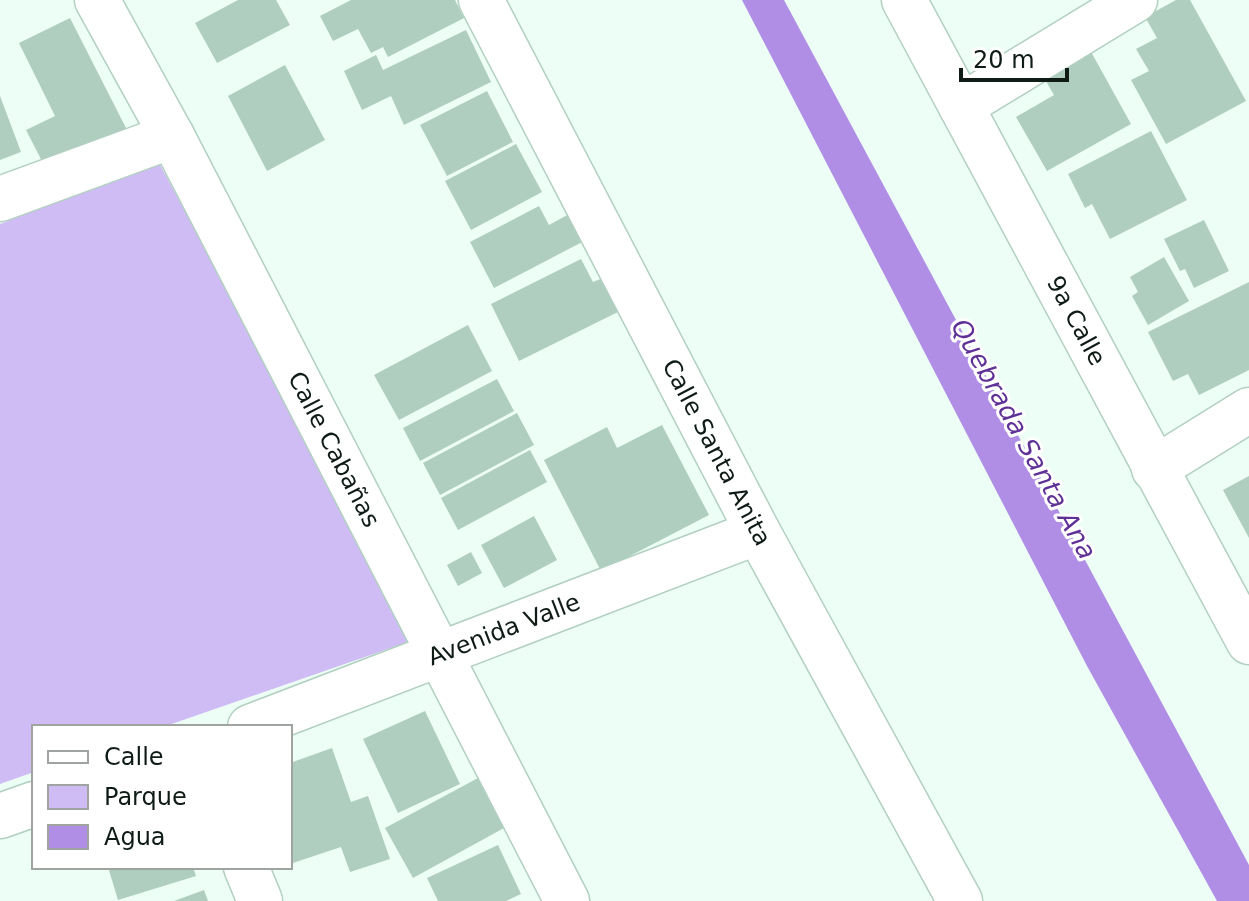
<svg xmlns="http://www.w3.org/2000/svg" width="1249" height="901" font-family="'DejaVu Sans',sans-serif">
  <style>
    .green { fill: #d0bcf5 }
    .water { fill: #b08ee6 }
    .building { fill: #b0cebf }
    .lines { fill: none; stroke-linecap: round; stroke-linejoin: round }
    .minor-casing { stroke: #b2d0c1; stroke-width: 47 }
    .minor { stroke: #fff; stroke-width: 44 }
    .labels { text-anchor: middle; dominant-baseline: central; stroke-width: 6; stroke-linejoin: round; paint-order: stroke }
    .street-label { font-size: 24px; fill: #0f1b15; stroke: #fff }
    .water-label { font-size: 26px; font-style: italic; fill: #5f3196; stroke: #fff }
  </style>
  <rect width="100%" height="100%" fill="#ecfef5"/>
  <path class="green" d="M158,161L414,640L163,727H34V772L0,784V224Z"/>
  <path class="water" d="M742,0H784L1249,865V901H1217L1087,666Z"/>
  <g class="building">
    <path d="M238,0H276L290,25L217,63L195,23Z"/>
    <path d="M351,0H455L464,18L388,57L383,47L371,53L358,29L333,41L320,16Z"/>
    <path d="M1176,0H1190L1246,101L1166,144L1131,80L1149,71L1136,49L1157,38L1145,17Z"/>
    <path d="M70,18L126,128L46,169L26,130L55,116L19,43Z"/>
    <path d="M466,30L491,82L404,125L391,96L362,110L344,71L376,55L383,70Z"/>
    <path d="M1090,50L1131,124L1047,171L1016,117L1054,95L1043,76Z"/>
    <path d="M285,65L325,140L267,171L228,96Z"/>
    <path d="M487,91L513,142L447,176L420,125Z"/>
    <path d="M0,96L21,152L0,160Z"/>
    <path d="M1151,131L1187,200L1110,239L1092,204L1085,208L1068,174Z"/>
    <path d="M516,144L542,192L471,230L445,181Z"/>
    <path d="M539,206L549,225L571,213L586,240L494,288L470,242Z"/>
    <path d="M1204,220L1229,271L1194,288L1185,269L1180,271L1164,239Z"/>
    <path d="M1164,257L1189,301L1148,325L1132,296L1138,292L1130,277Z"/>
    <path d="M581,259L593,282L603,278L620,311L519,361L491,304Z"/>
    <path d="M1249,282V370L1199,395L1188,374L1173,381L1148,332Z"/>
    <path d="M468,325L492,371L399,420L374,375Z"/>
    <path d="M497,379L514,411L420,461L403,428Z"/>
    <path d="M517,413L534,445L440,495L423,463Z"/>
    <path d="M662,425L709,515L601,571L544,460L607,427L617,448Z"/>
    <path d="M530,450L547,482L458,530L441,498Z"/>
    <path d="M1249,476V538L1223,490Z"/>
    <path d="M534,516L557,560L504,588L481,545Z"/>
    <path d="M471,552L482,573L458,586L447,565Z"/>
    <path d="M425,711L460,784L398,813L363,739Z"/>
    <path d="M332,748L351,802L368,796L390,859L350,872L341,847L290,864V763Z"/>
    <path d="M478,778L504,828L413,878L385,828Z"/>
    <path d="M498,845L521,894L506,901H438L427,878Z"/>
    <path d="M108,867H193L196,876L118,900Z"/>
    <path d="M204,890L208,901H174Z"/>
  </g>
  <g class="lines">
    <defs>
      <g id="minor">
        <path id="s1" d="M97,0L172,136L567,901"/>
        <path id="s2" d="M481,0L758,532L960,901"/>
        <path id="s3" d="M904,0L1249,642"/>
        <path d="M961,106L1135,0"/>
        <path d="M0,199L172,136"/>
        <path d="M1154,469L1249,410"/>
        <path id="s4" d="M250,727L758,532"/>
        <path d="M0,816L34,804"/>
        <path d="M246,867L260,901"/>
      </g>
    </defs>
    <use href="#minor" class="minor-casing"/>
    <use href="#minor" class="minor"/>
  </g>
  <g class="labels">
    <g class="street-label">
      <text stroke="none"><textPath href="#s3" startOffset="364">9a Calle</textPath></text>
      <text stroke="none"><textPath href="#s1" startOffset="508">Calle Cabañas</textPath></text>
      <text stroke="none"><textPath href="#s2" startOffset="510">Calle Santa Anita</textPath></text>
      <text stroke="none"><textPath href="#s4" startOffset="272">Avenida Valle</textPath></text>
    </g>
    <g class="water-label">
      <text transform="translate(1024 439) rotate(61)">Quebrada Santa Ana</text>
    </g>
  </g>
  <rect x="32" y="725" width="260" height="144" fill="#ffffff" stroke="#9fa4a1" stroke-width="2"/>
  <rect x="48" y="751" width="40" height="12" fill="#ffffff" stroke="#9fa4a1" stroke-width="2"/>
  <text x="104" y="765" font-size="24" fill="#0f1b15">Calle</text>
  <rect x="48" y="785" width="40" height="24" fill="#d0bcf5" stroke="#9fa4a1" stroke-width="2"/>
  <text x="104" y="805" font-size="24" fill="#0f1b15">Parque</text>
  <rect x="48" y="825" width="40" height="24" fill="#b08ee6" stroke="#9fa4a1" stroke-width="2"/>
  <text x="104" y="845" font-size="24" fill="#0f1b15">Agua</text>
  <path d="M961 68v12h106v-12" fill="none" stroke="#0f1b15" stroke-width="4"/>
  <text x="973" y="68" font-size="24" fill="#0f1b15" stroke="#ffffff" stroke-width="6" paint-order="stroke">20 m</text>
</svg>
